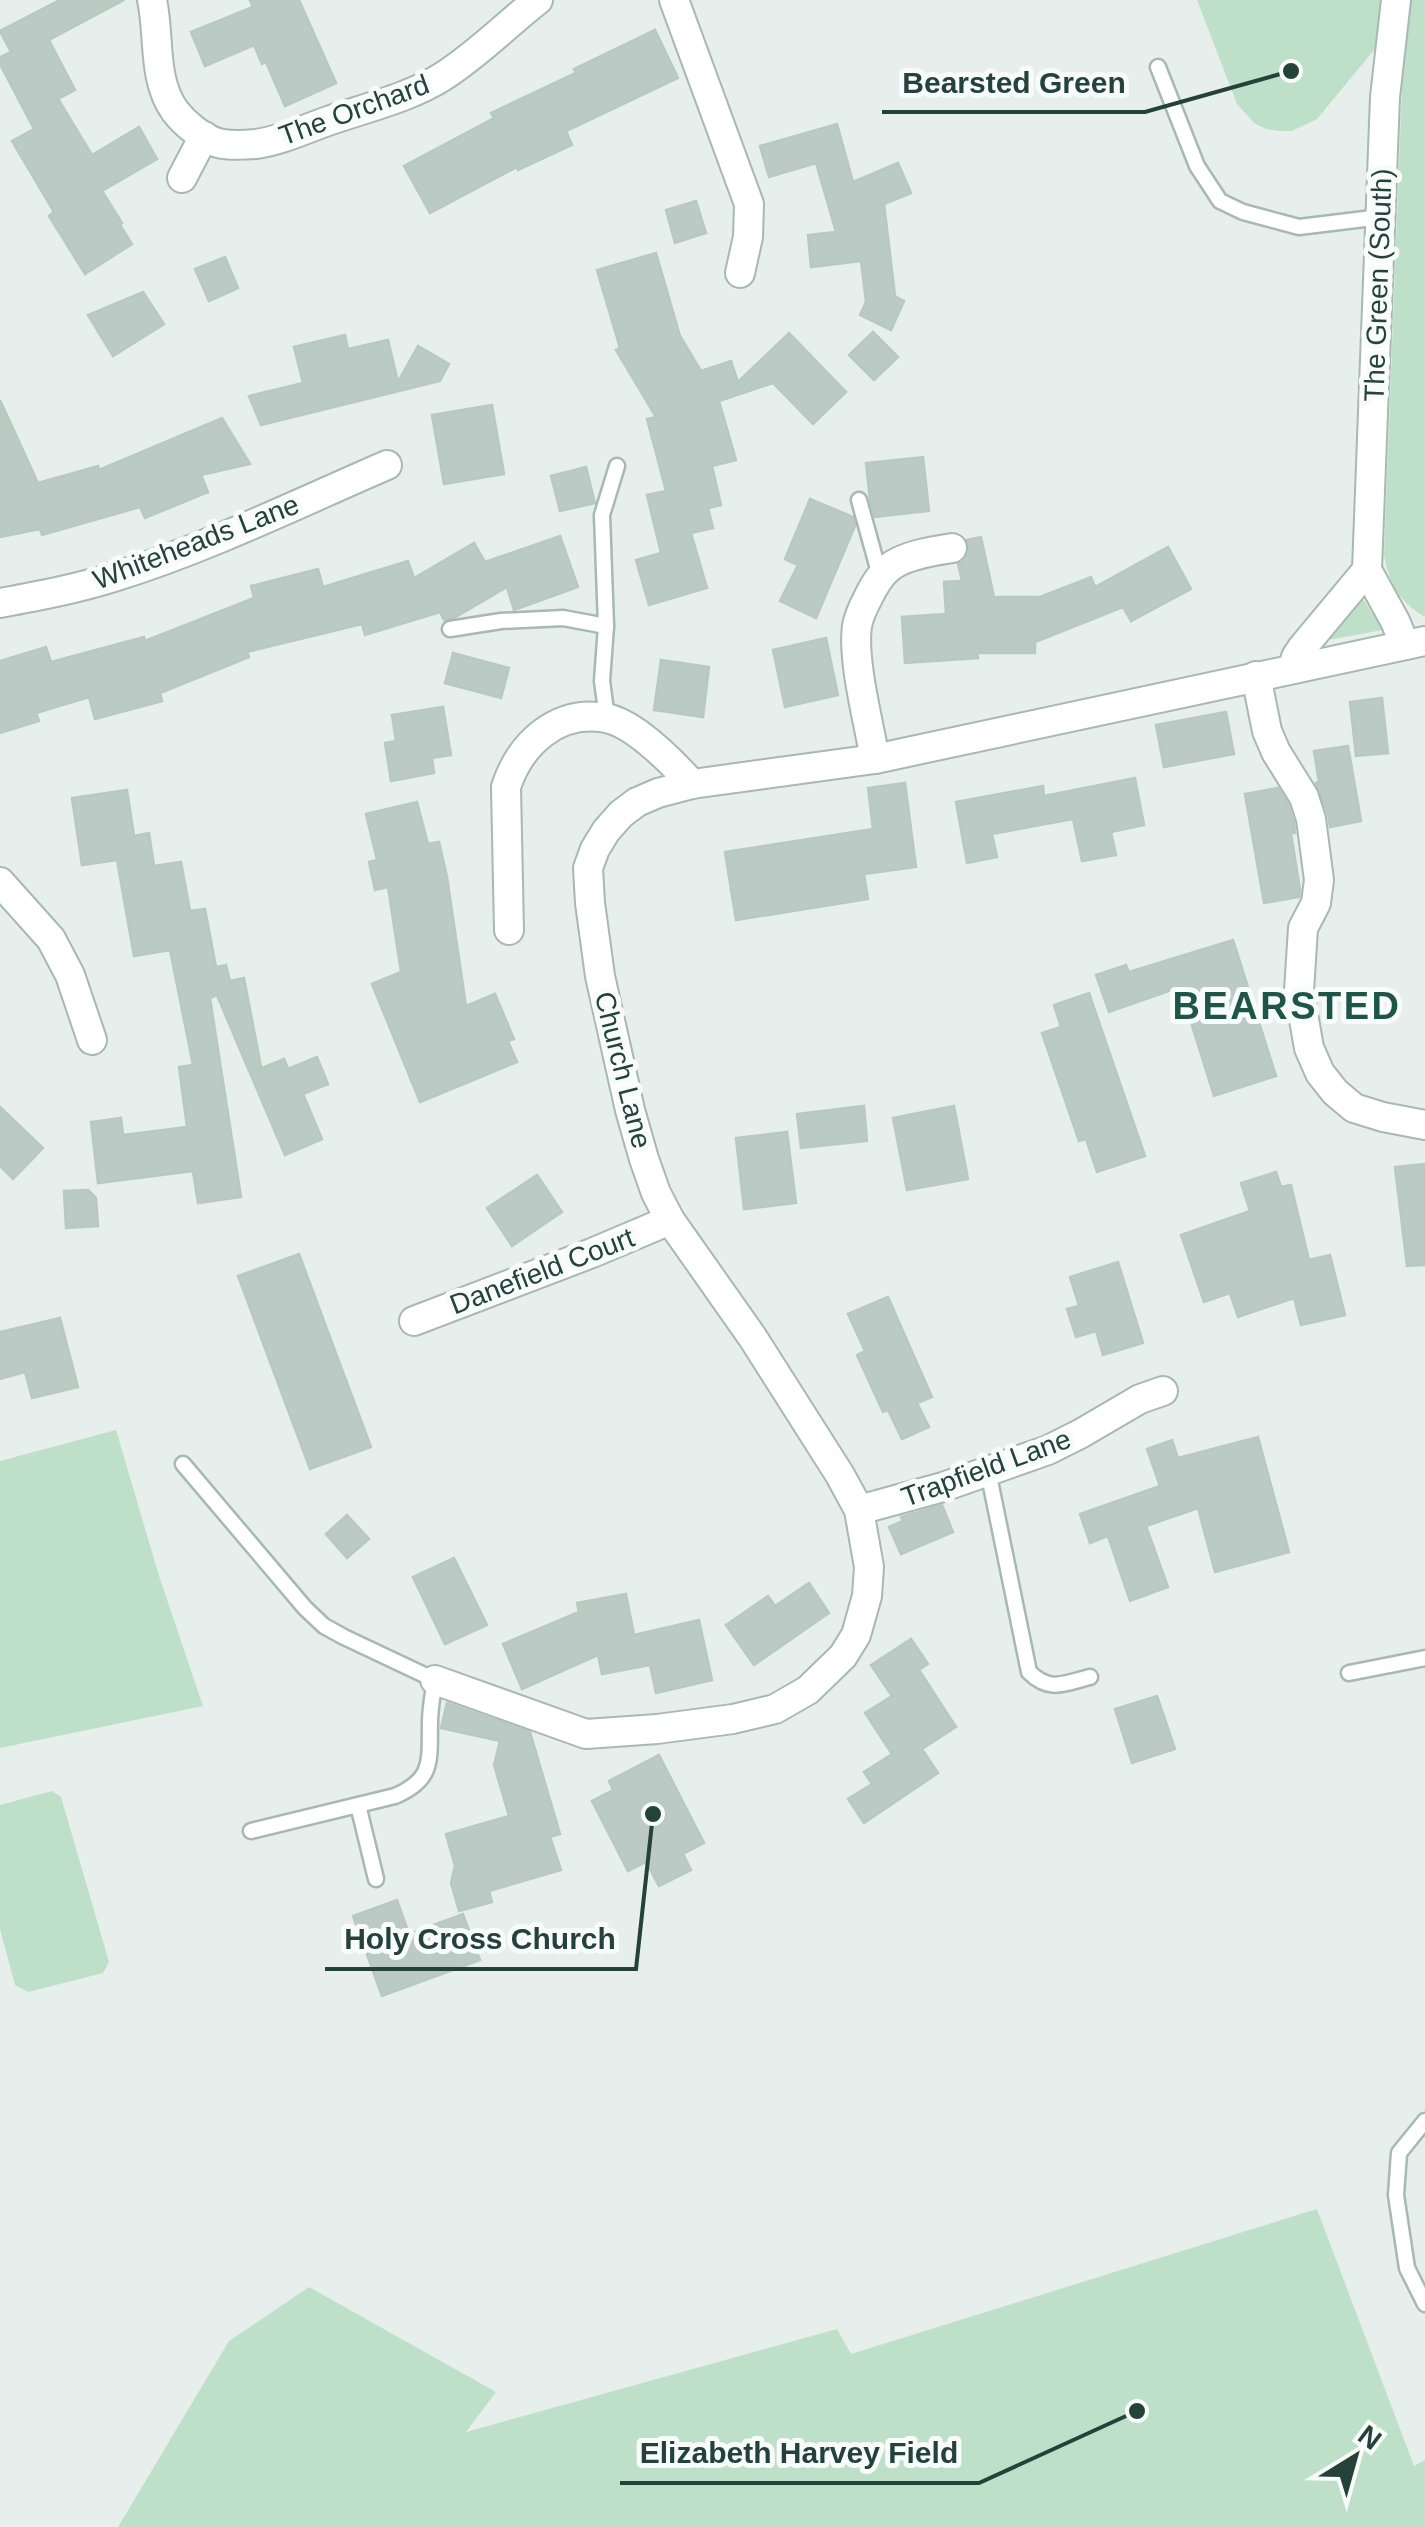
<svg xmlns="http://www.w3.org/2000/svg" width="1425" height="2527" font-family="Helvetica,sans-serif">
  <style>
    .green { fill: #bfe0c8 }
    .building { fill: #bbcac4; stroke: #b8c9c2; stroke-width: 2.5 }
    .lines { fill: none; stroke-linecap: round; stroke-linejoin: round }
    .service-casing { stroke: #a8b8b2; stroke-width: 19 }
    .minor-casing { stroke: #a8b8b2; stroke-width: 32 }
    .service { stroke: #fff; stroke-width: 14 }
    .minor { stroke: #fff; stroke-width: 28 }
    .labels { text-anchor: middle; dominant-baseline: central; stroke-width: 10; stroke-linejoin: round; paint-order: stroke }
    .street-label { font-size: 28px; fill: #24423a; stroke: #f7fbf9 }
    .district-label { font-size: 38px; font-weight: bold; letter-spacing: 2.5px; fill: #1f5548; stroke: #f7fbf9 }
    .leader { fill: none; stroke: #24423a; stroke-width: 4 }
    .callout-dot { fill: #24423a; stroke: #f7fbf9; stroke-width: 4 }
    .callout-label { font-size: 30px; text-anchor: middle; font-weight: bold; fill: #24423a; stroke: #f7fbf9; stroke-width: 10; stroke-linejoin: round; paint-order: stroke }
  </style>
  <rect width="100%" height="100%" fill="#e6efeb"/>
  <g class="green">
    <path d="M1197,0H1383L1380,26L1374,50L1317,119L1292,131H1279L1266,129L1254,123L1237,104Z"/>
    <path d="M1411,0H1425V617C1400,603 1389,583 1384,555L1404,35Z"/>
    <path d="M1356,588L1383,630L1328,640L1320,638Z"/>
    <path d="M116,1430L159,1576L203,1706L0,1748V1461Z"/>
    <path d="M52,1791L61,1797L109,1962L103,1973L28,1992L15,1985L0,1929V1805Z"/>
    <path d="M1317,2209L1414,2466L1425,2460V2527H118L229,2341L309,2287L496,2392L466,2432L837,2329L851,2354Z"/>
  </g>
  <g class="building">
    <path d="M60,0H124L49,40L75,90L58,99L92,155L139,127L157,159L102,191L122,223L120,225L132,244L85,274L49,216L54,212L12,141L34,129L0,64V57L11,52L0,31Z"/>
    <path d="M250,0H299L336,83L285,106L266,62L262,64L254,45L205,66L191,32L253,7Z"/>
    <path d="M655,30L678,78L566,131L572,145L518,170L517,167L430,213L404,166L494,118L491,113L576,73L574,69Z"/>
    <path d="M837,124L853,182L898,163L911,193L884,204L895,296L904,301L891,330L860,315L866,302L861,261L811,267L808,235L836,232L816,163L769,177L760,146Z"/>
    <path d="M696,201L706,233L675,243L666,210Z"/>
    <path d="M656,253L680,336L701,371L731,361L738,382L789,333L846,392L813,424L773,383L719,401L736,460L712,466L721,505L708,508L713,528L691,533L707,588L649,605L636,560L661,553L647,495L666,491L647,419L656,417L616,350L620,348L597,270Z"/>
    <path d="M225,257L238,288L209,301L195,269Z"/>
    <path d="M143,292L164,324L113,356L88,315Z"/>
    <path d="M873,332L898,357L874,380L849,355Z"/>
    <path d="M345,335L348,349L388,340L398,382L418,346L449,364L440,381L261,425L249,396L303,383L294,347Z"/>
    <path d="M0,400L38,483L98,466L99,470L222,418L250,464L201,475L208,492L145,518L140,507L42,535L40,529L0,537Z"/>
    <path d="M492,405L504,474L444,484L432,415Z"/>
    <path d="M923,457L929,511L875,517L870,500L866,463Z"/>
    <path d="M586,467L595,503L560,511L551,476Z"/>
    <path d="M810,499L853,517L855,526L816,618L780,601L798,565L785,559Z"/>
    <path d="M560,536L578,587L514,610L507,587L454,618L444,620L440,612L365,635L362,624L247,652L249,657L160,693L162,701L95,719L89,697L36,713L39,721L0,733V661L46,647L51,662L144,637L145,641L254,598L251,586L318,569L323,587L408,561L414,578L474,543L485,562Z"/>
    <path d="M981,537L994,597H1040L1091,577L1095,587L1168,547L1191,589L1131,621L1123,607L1035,642V653H977L978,658L905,663L902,617L946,614L944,582L962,581L958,564L964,561L969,553L967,540Z"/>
    <path d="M826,638L838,695L785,707L773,650Z"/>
    <path d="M453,653L509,668L501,698L445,683Z"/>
    <path d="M661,660L709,667L703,717L654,710Z"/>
    <path d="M1382,698L1388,753L1356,756L1350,702Z"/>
    <path d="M443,707L451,755L432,758L434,773L391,781L385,743L396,741L392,715Z"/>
    <path d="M1226,712L1234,754L1164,767L1156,725Z"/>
    <path d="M1348,746L1361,821L1330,827L1328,814L1316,783L1319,782L1314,751Z"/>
    <path d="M1135,778L1144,825L1111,832L1116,855L1082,861L1073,819L992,834L997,857L967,863L956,802L1043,786L1044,796Z"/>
    <path d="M905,783L916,867L864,874L868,899L736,920L725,852L873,829L868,788Z"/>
    <path d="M1278,788L1288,804L1294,823L1295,833H1291L1300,890L1299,897L1264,903L1245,794Z"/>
    <path d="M127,790L134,836L149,833L154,866L181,862L190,911L205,909L216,967L226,965L230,981L244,978L261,1067L249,1071L217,995L210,998L241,1197L198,1203L193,1171L98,1183L91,1122L121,1118L123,1135L187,1127L179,1067L193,1065L170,950L134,956L117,860L82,865L72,798Z"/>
    <path d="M417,802L428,844L439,842L447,877L466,1006L495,994L514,1039L508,1041L517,1062L420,1102L372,984L401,972L388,887L375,890L369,862L377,860L366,814Z"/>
    <path d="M1233,940L1276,1076L1214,1096L1180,987L1109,1012L1096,975L1126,965L1129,972Z"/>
    <path d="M1089,993L1145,1156L1097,1172L1086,1139L1079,1141L1042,1033L1061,1027L1054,1005Z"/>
    <path d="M317,1057L328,1084L303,1094L322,1139L285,1155L250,1073L284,1059L288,1069Z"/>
    <path d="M864,1106L867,1141L801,1148L797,1114Z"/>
    <path d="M954,1106L968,1179L907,1190L893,1118Z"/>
    <path d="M0,1107L43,1148L13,1179L0,1166Z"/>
    <path d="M787,1132L796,1203L744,1209L736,1138Z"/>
    <path d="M1425,1164V1265L1407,1266L1395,1167Z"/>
    <path d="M1276,1172L1281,1187L1291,1185L1309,1260L1330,1255L1345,1315L1301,1325L1294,1298L1238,1317L1230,1293L1204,1302L1181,1235L1250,1211L1241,1183Z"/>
    <path d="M537,1175L562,1212L512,1246L487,1208Z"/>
    <path d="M88,1190L96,1198L98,1226L66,1228L64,1191Z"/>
    <path d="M299,1254L371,1447L310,1469L238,1276Z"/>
    <path d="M1118,1262L1143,1343L1103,1355L1096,1331L1076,1337L1067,1309L1079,1306L1070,1277Z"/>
    <path d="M888,1297L932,1397L917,1403L929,1427L902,1439L888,1410L883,1412L857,1355L865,1351L848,1314Z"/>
    <path d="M60,1318L78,1387L32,1398L25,1372L0,1379V1332Z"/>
    <path d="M1258,1437L1289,1552L1215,1572L1198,1508L1146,1526L1168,1587L1130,1601L1108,1536L1090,1543L1080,1514L1160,1486L1147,1449L1172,1440L1178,1458Z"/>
    <path d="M942,1505L953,1532L901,1554L889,1527L903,1521L901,1517Z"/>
    <path d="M347,1515L369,1539L347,1558L326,1534Z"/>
    <path d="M454,1558L487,1625L445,1644L413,1577Z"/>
    <path d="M809,1583L829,1613L754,1665L726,1625L768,1596L775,1606Z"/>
    <path d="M626,1594L634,1635L699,1620L712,1680L656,1693L650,1665L602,1674L598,1655L522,1689L503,1644L579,1612L577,1603Z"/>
    <path d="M911,1639L928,1664L919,1670L956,1727L922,1749L938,1773L864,1823L848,1799L872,1784L864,1772L892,1754L865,1713L892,1696L871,1665Z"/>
    <path d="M1157,1696L1175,1749L1132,1763L1115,1709Z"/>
    <path d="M447,1703L530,1732L560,1834L550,1837L561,1870L489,1891L492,1902L459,1911L451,1883L455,1866L446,1834L509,1816L494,1765L500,1741L441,1728Z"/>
    <path d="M659,1755L704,1843L683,1854L691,1870L659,1886L646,1862L628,1871L592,1801L613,1790L609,1781Z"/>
    <path d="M397,1900L409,1934L463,1914L480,1960L382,1996L353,1916Z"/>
  </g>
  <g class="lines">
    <defs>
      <g id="service">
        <path d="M1158,67L1197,166L1220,201L1243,212L1299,227L1381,217"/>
        <path d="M859,500L880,576"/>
        <path d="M606,626L602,515L617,466"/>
        <path d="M450,629L501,621L563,618L606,626L602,681L607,718"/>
        <path d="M183,1464L305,1608L324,1626L344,1637L435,1680C433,1694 430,1707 430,1722C429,1759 435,1779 395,1796L251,1831"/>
        <path d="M988,1471L1029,1672C1050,1693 1065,1683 1090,1677"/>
        <path d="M1349,1673L1425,1658"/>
        <path d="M358,1805L376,1879"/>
        <path d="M1425,2121L1399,2153L1396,2195L1407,2268L1425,2304"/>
      </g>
      <g id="minor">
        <path d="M152,0C160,36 152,79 175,111C185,124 202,138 218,143C229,146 244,145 256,144C280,141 305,129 328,121C365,108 409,98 442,77C477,55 506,25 538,0"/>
        <path d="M674,0L749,204L748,237L740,273"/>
        <path d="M182,178L204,136"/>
        <path d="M1367,570L1395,621L1405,645"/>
        <path d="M0,603C38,596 76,589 114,577C207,548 297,504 387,465"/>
        <path d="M1293,669L1296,657L1302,648L1367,570L1385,97L1396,0"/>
        <path d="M1256,676L1267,731L1276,752L1304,797L1311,819L1319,880L1316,903L1303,928L1299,991L1309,1048L1320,1073L1335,1092L1354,1108L1383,1117L1425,1125"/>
        <path d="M875,759C869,724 852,660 857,626C859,613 866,602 872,590C878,579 887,567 898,562C914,554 934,551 952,548"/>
        <path d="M0,882L51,939L70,975L92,1040"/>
        <path d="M509,930L506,787C520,744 557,709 606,718C634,723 673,763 692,784"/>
        <path d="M414,1321L592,1253L670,1220"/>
        <path d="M859,1510L943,1487L1048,1450L1080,1434L1140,1399L1163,1391"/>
        <path d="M435,1680L586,1734L657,1729L733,1719L775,1709L808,1690L843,1656L856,1635L867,1596L869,1567L859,1510L840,1475L753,1338L670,1220L656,1193L644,1159L630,1110L600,976L590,903L588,868L595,849L606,831L621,814L637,802L658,793L692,784L875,759L1425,641"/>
      </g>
    </defs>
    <use href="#service" class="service-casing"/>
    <use href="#minor" class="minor-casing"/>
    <use href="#service" class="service"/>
    <use href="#minor" class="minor"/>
  </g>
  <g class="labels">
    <g class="street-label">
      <text transform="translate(354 110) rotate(-20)">The Orchard</text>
      <text transform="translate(1378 285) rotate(-88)">The Green (South)</text>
      <text transform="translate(196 542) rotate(-21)">Whiteheads Lane</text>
      <text transform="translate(623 1070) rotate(76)">Church Lane</text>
      <text transform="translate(542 1271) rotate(-21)">Danefield Court</text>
      <text transform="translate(986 1468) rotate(-20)">Trapfield Lane</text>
    </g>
    <g class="district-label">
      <text x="1287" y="1006">BEARSTED</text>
    </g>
  </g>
  <path class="leader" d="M1291 71L1145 112H882M653 1814L636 1969H325M1137 2411L979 2483H620"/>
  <g class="callout-dot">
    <circle cx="1291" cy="71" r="10"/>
    <circle cx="653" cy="1814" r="10"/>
    <circle cx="1137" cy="2411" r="10"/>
  </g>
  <g class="callout-label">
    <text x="1014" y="93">Bearsted Green</text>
    <text x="480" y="1949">Holy Cross Church</text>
    <text x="799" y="2463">Elizabeth Harvey Field</text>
  </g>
  <g transform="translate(1355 2457) rotate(37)" stroke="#f7fbf9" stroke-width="8" paint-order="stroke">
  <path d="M0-8L18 38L0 25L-18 38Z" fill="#24423a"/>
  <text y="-15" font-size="28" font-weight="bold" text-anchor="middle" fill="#24423a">N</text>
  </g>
</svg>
